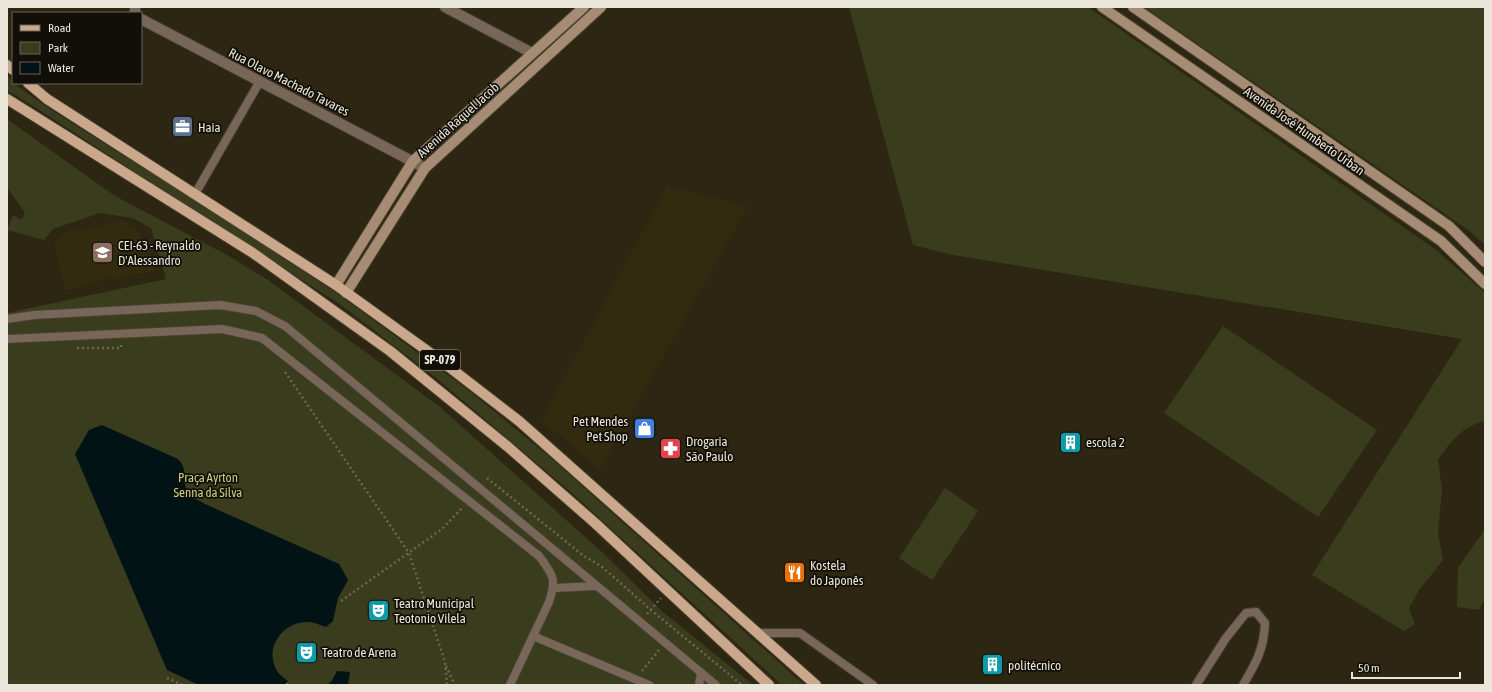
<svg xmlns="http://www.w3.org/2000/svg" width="1492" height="692" font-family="'Asap Condensed',sans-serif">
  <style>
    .built { fill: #332b0f }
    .green { fill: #3a3d1d }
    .water { fill: #011314 }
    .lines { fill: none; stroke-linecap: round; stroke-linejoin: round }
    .lane-casing { stroke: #47412e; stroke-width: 10 }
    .street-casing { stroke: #47412e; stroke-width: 12 }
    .secondary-casing { stroke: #47412e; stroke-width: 12 }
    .primary-casing { stroke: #47412e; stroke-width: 12 }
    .path { stroke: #6c6655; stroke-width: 2.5; stroke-dasharray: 2 3; stroke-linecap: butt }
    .lane { stroke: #786759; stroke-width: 8 }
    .street { stroke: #786759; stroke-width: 10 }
    .secondary { stroke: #a68c75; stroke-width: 10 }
    .primary { stroke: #cba88b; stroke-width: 10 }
    .labels { text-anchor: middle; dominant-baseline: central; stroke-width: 3.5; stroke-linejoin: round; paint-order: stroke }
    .shield { fill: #110f07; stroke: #a9a69b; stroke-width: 1 }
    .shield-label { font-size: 12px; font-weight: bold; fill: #eae6da }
    .street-label { font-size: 13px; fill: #eae6da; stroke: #110f07 }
    .poi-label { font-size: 13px; fill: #eae6da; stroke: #110f07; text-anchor: start }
    .park-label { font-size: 13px; fill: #c7cf84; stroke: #110f07 }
  </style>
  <rect width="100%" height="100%" fill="#2c2612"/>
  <g class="built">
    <path d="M667,186L748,206L600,469L541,420Z"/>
    <path d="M122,220L133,225L143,237L155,271L112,280L111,277L101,280L100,282L65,291L54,244L64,233Z"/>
  </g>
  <g class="green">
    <path d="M849,7H1088L1435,249L1485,293V421C1461,427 1451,441 1438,460L1442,490L1438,532L1443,560L1420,589L1409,608L1415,624L1404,631L1312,575L1462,339L953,255L913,245Z"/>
    <path d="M1144,7H1485V245L1467,229Z"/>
    <path d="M7,75L13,83L53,111L210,210L341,296L468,390L552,459L804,685H782L572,493L435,377L341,305L19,97L7,91Z"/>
    <path d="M7,119L115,196L227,255L268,280L440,407L602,552L663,612L753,685H7V313L166,279L151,228L132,218L100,213L53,229L44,240L7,230L13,215L21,220L25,213L7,187Z"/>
    <path d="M1223,326L1377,430L1318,517L1164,413Z"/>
    <path d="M945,488L978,511L932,580L899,558Z"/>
    <path d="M1485,529V598L1479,610L1457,607L1458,568Z"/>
  </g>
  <g class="water">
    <path d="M102,425L178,459C190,471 180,483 189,494C192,498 201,501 205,504L339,564L348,580L338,598L333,621L326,627C320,625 314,622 308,622C286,621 267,643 274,664C276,672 282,677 288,681L286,685H199L167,670L75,454L89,430Z"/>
    <path d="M337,671L350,672L348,685H327L331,682Z"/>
  </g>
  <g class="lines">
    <defs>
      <g id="lane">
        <path d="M195,194L260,81"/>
        <path d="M7,319L34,315L220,305L256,311L285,326L716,685"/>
        <path d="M7,339L222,329L262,338L539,556C553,575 557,579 549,602L510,685"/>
        <path d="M554,588L596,586"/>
        <path d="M757,633H800L873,685"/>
        <path d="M533,636L649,685"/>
        <path d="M699,685L701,673"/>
        <path d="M1196,685L1226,638L1246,613L1256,612L1265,623C1264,649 1256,663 1243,685"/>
      </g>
      <g id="street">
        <path d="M445,7L532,53"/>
        <path d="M135,13V7"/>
        <path d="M141,19L425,168"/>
      </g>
      <g id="secondary">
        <path d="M1102,7L1441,241L1485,284"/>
        <path d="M1133,7L1449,226L1485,262"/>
        <path d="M336,285L413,161L584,7"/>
        <path d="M346,293L425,168L601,7"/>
      </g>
      <g id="primary">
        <path d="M7,65L13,70"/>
        <path d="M28,83L47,99L336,285L440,360L519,421L816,685"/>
        <path d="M7,99L253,253L390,351L507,446L595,523L769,685"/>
      </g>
    </defs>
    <use href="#lane" class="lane-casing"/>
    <use href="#street" class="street-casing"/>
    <use href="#secondary" class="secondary-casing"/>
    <use href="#primary" class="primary-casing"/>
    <g class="path">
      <path d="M77,348H121V345"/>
      <path d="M285,372L409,553L445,662L447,685"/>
      <path d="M487,478L584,556L601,566L617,580L651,610L742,685"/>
      <path d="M341,601L442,529L462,508"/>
      <path d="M647,614L661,598"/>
      <path d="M446,666L455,685"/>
      <path d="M642,671L659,650"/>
      <path d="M167,678L183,685"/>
      <path d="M287,685L288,681"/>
    </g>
    <use href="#lane" class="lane"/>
    <use href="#street" class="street"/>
    <use href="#secondary" class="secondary"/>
    <use href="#primary" class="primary"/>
  </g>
  <defs>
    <symbol id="office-square" viewBox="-11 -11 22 22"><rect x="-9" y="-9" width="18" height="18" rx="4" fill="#5c6f8a" stroke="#110f07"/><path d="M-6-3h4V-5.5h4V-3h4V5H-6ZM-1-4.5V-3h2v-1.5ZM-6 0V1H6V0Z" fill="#fff"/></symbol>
    <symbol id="school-square" viewBox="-11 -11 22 22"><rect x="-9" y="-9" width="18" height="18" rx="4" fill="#8d6e63" stroke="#110f07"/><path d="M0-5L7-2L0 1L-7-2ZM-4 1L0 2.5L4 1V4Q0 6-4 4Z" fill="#fff"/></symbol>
    <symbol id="shop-square" viewBox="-11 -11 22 22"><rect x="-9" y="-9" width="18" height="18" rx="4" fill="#3f7fe0" stroke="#110f07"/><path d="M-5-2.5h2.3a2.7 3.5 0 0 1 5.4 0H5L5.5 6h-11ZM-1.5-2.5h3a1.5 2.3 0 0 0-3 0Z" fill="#fff"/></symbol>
    <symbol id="building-square" viewBox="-11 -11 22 22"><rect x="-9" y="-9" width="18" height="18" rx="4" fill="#0f9aa8" stroke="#110f07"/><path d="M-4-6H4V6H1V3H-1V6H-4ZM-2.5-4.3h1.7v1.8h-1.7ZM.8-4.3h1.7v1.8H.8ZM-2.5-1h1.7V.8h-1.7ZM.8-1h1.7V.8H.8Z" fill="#fff"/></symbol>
    <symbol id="pharmacy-square" viewBox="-11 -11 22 22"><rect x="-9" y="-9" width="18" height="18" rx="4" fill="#e0444e" stroke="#110f07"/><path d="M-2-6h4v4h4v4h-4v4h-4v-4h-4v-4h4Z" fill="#fff"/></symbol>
    <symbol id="restaurant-square" viewBox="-11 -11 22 22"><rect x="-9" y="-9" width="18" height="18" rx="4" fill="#e8710a" stroke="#110f07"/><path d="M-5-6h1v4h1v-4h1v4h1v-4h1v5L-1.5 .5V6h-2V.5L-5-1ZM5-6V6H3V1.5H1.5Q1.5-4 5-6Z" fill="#fff"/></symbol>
    <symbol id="theatre-square" viewBox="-11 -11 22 22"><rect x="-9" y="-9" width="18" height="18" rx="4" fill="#0f9aa8" stroke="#110f07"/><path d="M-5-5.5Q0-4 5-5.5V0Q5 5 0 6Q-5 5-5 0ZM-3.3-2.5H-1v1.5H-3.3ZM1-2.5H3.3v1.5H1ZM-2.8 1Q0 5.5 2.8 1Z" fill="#fff"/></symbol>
  </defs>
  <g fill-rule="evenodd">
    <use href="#office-square" x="170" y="114" width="25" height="25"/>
    <use href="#school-square" x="90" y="240" width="25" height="25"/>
    <use href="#shop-square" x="632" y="416" width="25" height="25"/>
    <use href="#building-square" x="1058" y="430" width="25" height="25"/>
    <use href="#pharmacy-square" x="658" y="436" width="25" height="25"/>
    <use href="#restaurant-square" x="782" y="560" width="25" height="25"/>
    <use href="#theatre-square" x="366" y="598" width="25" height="25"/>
    <use href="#theatre-square" x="294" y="640" width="25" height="25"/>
    <use href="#building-square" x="980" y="652" width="25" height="25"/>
  </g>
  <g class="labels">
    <rect class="shield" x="420" y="350" width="40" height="20" rx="3"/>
    <g class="shield-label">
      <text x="440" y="360">SP-079</text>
    </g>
    <g class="street-label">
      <text transform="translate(289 82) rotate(27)">Rua Olavo Machado Tavares</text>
      <text transform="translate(458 120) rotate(-42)">Avenida Raquel Jacob</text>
      <text transform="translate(1304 131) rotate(35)">Avenida José Humberto Urban</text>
    </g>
    <g class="poi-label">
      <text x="198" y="127">Haia</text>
      <text x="118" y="245">CEI-63 - Reynaldo<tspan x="118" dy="15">D'Alessandro</tspan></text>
      <text x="628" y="421" text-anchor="end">Pet Mendes<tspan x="628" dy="15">Pet Shop</tspan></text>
      <text x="686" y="441">Drogaria<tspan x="686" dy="15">São Paulo</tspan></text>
      <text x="1086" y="442">escola 2</text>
      <text x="810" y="565">Kostela<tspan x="810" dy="15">do Japonês</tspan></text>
      <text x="394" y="603">Teatro Municipal<tspan x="394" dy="15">Teotonio Vilela</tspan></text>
      <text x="322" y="652">Teatro de Arena</text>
      <text x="1008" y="665">politécnico</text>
    </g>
    <g class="park-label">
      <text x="208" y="477">Praça Ayrton<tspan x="208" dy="15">Senna da Silva</tspan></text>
    </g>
  </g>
  <rect width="1492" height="692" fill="none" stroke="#eae6da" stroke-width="16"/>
  <rect x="12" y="12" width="130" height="72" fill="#110f07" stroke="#68655b"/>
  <rect x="20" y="25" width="20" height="6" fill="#cba88b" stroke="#68655b"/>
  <text x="48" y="32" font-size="12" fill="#eae6da">Road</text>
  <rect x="20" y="42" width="20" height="12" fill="#3a3d1d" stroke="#68655b"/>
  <text x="48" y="52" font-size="12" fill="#eae6da">Park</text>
  <rect x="20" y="62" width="20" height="12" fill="#011314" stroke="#68655b"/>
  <text x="48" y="72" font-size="12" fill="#eae6da">Water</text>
  <path d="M1352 672v6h108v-6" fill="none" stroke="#eae6da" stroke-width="2"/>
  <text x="1358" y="672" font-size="12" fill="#eae6da" stroke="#110f07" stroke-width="3" paint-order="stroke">50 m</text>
</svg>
